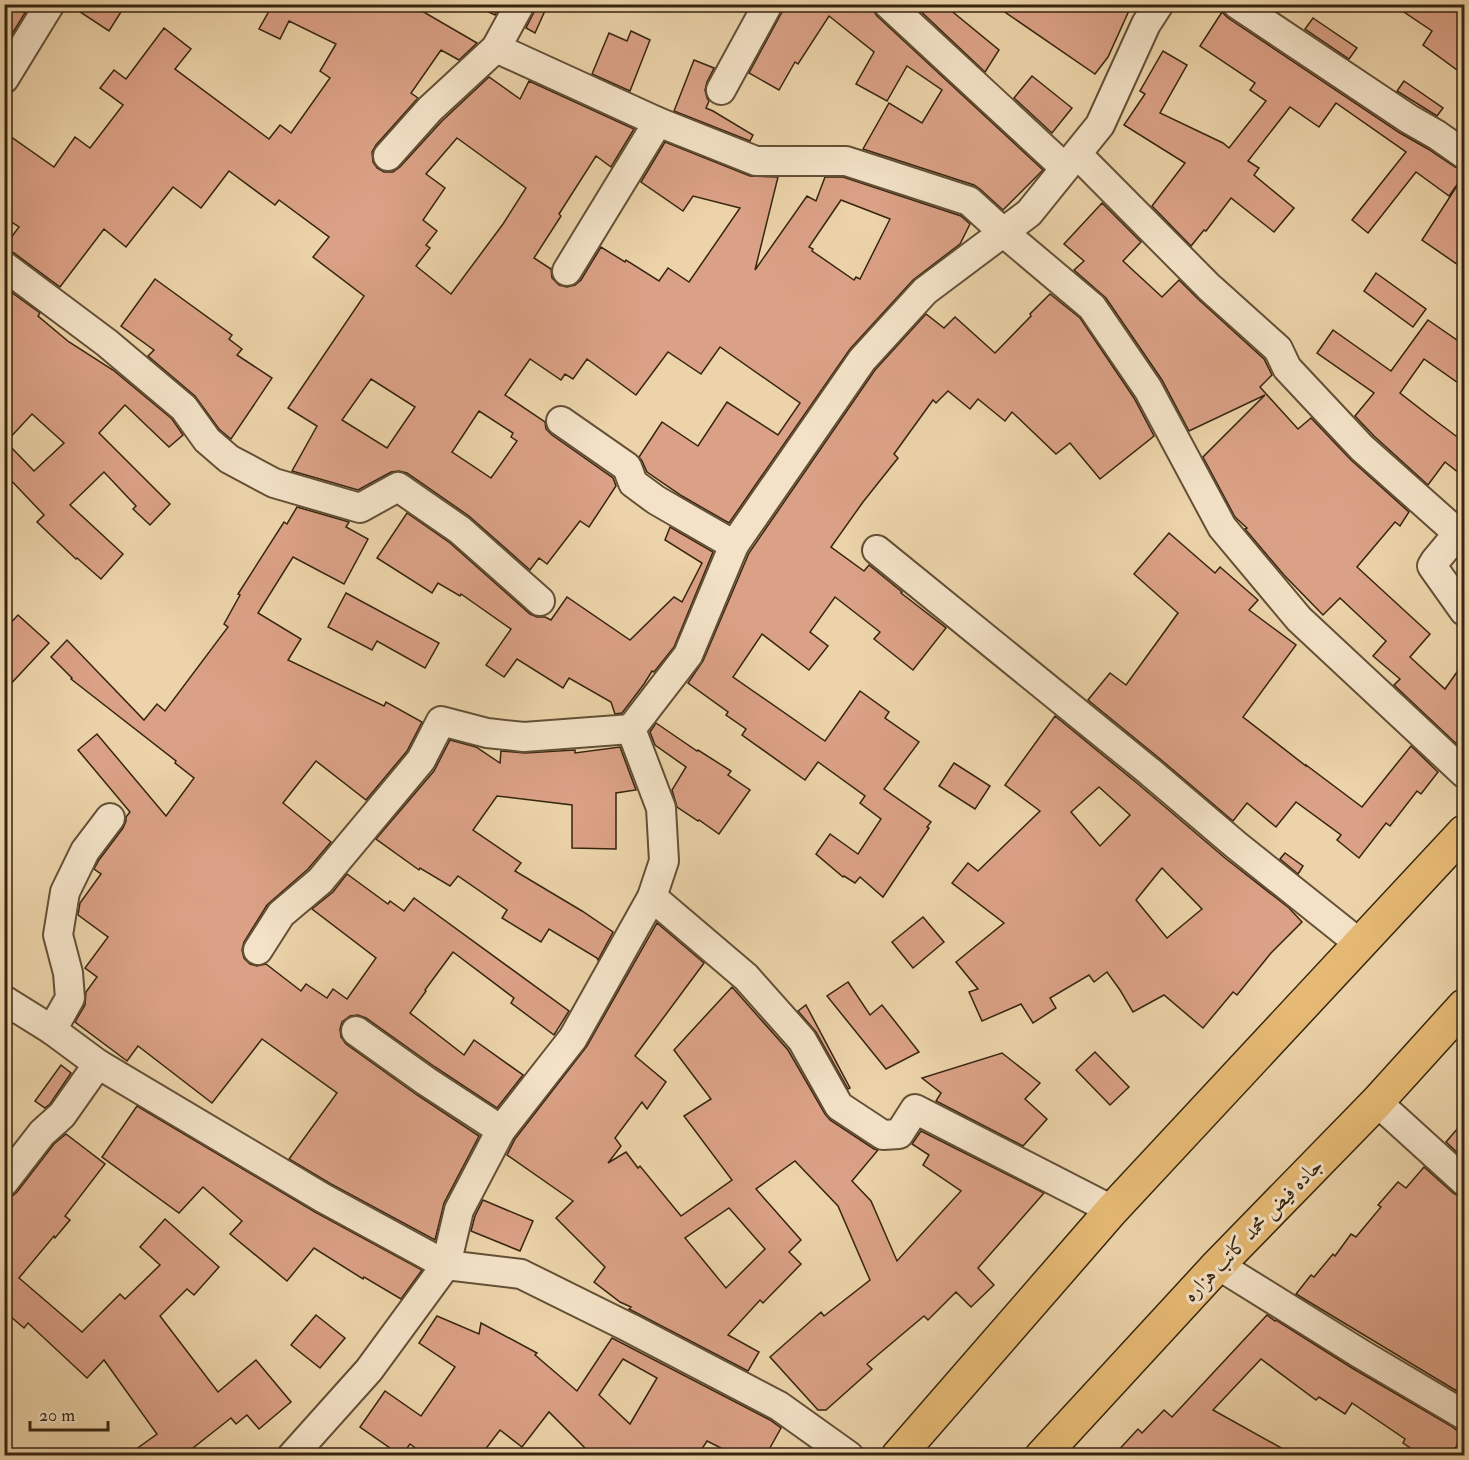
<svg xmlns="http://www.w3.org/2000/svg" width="1469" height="1460" font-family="'IM FELL Double Pica',Amiri,serif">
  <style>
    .building { fill: #dba186; stroke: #36250f; stroke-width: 1.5; fill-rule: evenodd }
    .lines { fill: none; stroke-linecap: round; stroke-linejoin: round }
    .street-casing { stroke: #645036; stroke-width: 32 }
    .primary-casing { stroke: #36250f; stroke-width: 36 }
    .street { stroke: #f3e2c7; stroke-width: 28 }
    .primary { stroke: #e6ba74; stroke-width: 33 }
    .labels { text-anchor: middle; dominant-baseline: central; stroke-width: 6; stroke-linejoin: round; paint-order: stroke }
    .street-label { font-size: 21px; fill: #36250f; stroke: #f3e2c7 }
  </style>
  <rect width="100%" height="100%" fill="#ecd3a9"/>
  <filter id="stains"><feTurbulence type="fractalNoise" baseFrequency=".00333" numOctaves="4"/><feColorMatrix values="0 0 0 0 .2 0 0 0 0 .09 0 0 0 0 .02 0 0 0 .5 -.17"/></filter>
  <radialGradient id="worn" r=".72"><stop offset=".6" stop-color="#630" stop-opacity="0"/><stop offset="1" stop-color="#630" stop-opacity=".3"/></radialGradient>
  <g class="building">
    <path d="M4,4H11L25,13L4,47Z"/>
    <path d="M68,4H126L109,31Z"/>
    <path d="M256,4H410L477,43L459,60L441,50L411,93L418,98L376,145L372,152L373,162L377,168L384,172H393L400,167L442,121L489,77L520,99L529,81L634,129L611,167L596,156L559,214L561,216L534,258L551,269L552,278L559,285L567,287L575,285L581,280L601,247L625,262L626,260L659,281L668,268L689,282L740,208L693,196L683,211L641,182L665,142L750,176L778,177L755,270L807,196L816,201L825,177H843L961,216L970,224L960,244L913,280L850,349L729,523L682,496L647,472L642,461L639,457L662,422L698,446L727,402L778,435L800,403L720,347L701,374L668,352L636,395L587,359L573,379L565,374L561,380L530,359L505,395L545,422L546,429L552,435L613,478L616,486L589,527L580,521L547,564L539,558L530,570L469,516L407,473L399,471L391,472L358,490L292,471L317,426L288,408L364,296L313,257L329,237L279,200L275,205L229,171L201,208L173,187L126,247L104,229L60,287L14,253L4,250V247L19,227L4,217V132L54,167L75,137L90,148L123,105L100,88L114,70L126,79L164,28L191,49L175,69L269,139L280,125L291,133L330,78L320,71L336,44L289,21L280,39L259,29L269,11ZM457,138L526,188L503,224L451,294L416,266L430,248L426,245L437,231L423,220L445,188L426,174ZM841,200L890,219L860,279L856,277L854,280L812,251L813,249L809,247ZM371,379L415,407L387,448L342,420ZM479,411L513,433L511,437L517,441L491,478L452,452Z"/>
    <path d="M472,4H501L495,15Z"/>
    <path d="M536,4H548L535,33L526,28L534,12Z"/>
    <path d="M784,4H872V9L877,16L1043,170L1003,210L980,189L974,185L863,149L889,103L922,123L942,90L907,66L887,101L856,84L874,52L829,16L798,64L795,62L779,90L749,73L782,12Z"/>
    <path d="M913,4H943L999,50L985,72Z"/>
    <path d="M993,4H1132L1108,57L1095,74Z"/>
    <path d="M1392,4H1464V75L1423,45L1432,31Z"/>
    <path d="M1222,12L1228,18L1400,133L1428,149L1455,167L1464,170V269L1422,240L1464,175L1449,196L1416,172L1368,233L1352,220L1406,152L1336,103L1319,127L1290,107L1248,161L1259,168L1254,175L1294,208L1274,232L1231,198L1206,231L1204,230L1191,246L1152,206L1185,163L1124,125L1145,94L1140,91L1163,51L1187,65L1160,113L1223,143L1229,148L1266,101L1250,90L1255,83L1200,46Z"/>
    <path d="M1313,18L1357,48L1349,59L1305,29Z"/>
    <path d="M631,31L650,40L630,91L592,74L609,33L627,41Z"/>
    <path d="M694,60L714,68L707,82L705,90L707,98L709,101L706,108L713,111L753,135L750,141L674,111Z"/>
    <path d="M1032,76L1072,108L1052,133L1014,98Z"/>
    <path d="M1404,81L1443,108L1437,116L1397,91Z"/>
    <path d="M1102,203L1141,242L1123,261L1162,297L1179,280L1198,299L1264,359L1272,375L1260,387L1298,429L1311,418L1351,460L1409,512L1400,526L1395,522L1357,567L1430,634L1410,657L1445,689L1464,662V751L1394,685L1400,679L1373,656L1386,641L1340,598L1323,615L1284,575L1245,529L1247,528L1235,517L1203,457L1265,395L1189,431L1162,380L1106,298L1074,270L1084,261L1064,244Z"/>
    <path d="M1376,273L1426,309L1413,327L1364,291Z"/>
    <path d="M155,279L232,335L229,339L242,349L237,355L272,378L231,439L219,429L195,396L148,356L154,350L121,326Z"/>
    <path d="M4,287L40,313L38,316L69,342L113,370L172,419L183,435L169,447L125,405L99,433L170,504L150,525L133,509L136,506L104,472L70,505L123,554L101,579L77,558L76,559L37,522L44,515L4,473ZM32,414L64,443L34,471L6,442Z"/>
    <path d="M1050,294L1080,318L1134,398L1154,436L1100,479L1070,443L1056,454L1012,412L1005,421L978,399L970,409L948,391L936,403L933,400L894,454L898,458L863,502L831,547L864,571L869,565L902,592L901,593L946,628L913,670L874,639L880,632L835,597L810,632L828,646L809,670L762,634L733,677L825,741L860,691L889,712L885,718L919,742L884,789L931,822L927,827L929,828L883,897L860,877L855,883L844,876L843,877L816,854L830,834L858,854L881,819L860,803L865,796L818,762L805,780L742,735L746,729L726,715L728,712L688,683L703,661L749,553L875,370L926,314L944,328L955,317L995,353L1031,316L1030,314Z"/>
    <path d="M1428,320L1464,345V387L1424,359L1400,393L1432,418L1464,442V477L1445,462L1428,485L1374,436L1355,416L1374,393L1317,353L1333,330L1391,371Z"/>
    <path d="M297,507L349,522L346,527L368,539L344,584L293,557L258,613L301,639L288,660L384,706L386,702L422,722L407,751L366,800L316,761L283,803L331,842L308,869L267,905L244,942L242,950L244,958L250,964L257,966L266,964L301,991L306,984L327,998L333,989L347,999L376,958L312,909L333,892L347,874L388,904L390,901L404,911L414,898L569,1011L554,1035L511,1003L514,998L453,952L425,990L426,991L410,1013L464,1055L474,1040L523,1075L497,1108L435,1067L366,1018L358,1015L350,1016L342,1022L340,1029L341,1037L346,1044L417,1095L479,1136L444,1203L435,1240L331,1184L289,1159L337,1093L262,1039L212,1103L138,1046L127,1061L75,1022L85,1005L86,992L97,977L85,968L108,937L78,915L80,903L101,874L94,869L99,860L123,828L126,821V817L130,812L78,750L97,734L166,816L194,778L175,763L176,761L71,679L72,678L51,657L67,640L144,720L157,704L165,711L228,627L224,624L240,595L238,594L284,522L287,524Z"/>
    <path d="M407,513L450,543L530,614L537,617H545L551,620L567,597L630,640L674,597L682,602L702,563L665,540L670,527L713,552L674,647L654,672L652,671L644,684L622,713L615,714L611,702L569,678L563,688L517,659L504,677L486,665L511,629L461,594L460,596L438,583L432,593L377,558Z"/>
    <path d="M1169,533L1215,573L1220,567L1258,600L1249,610L1296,645L1243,717L1306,766V765L1362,807L1411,746L1438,772L1421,794L1417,791L1390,826L1386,823L1359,858L1337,840L1341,835L1296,802L1276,827L1247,803L1233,821L1159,758L1088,700L1110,673L1126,685L1178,613L1134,574Z"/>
    <path d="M346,593L439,643L425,668L377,641L372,650L328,627Z"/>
    <path d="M18,615L49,643L4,691V630Z"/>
    <path d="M1055,716L1138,784L1225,858L1289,908L1302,922L1271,953L1237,995L1233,992L1203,1028L1164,995L1133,1012L1120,990L1107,972L1094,982L1089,975L1050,998L1056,1008L1033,1023L1021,1004L982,1021L969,992L978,989L956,962L1004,923L952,883L968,863L978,871L1040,811L1005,785ZM1099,787L1130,815L1100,846L1071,812ZM1162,868L1202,909L1167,938L1136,900Z"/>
    <path d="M656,723L697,751L698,750L731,771L728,775L750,790L719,834L699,820L698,821L677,807L672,790L686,767L655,745L650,732Z"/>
    <path d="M450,740L476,747L500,763L501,751L525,753L575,750V753L620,747L636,790L616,793V849L572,848V805L497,796L473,830L521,863L515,871L582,911L613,932L598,960L597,958L549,929L541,942L502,918L507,910L458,876L450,886L420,868L419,870L376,839L434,771Z"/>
    <path d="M954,763L990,786L975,809L939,786Z"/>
    <path d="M1285,853L1303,866L1298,874L1280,859Z"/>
    <path d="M923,917L944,942L913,968L892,942Z"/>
    <path d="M657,923L704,963L635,1056L666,1082L647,1109L642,1102L615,1138L621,1146L608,1163L626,1152L638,1168L640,1166L681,1216L732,1180L684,1116L711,1099L674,1050L732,987L788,1050L825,1114L830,1120L874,1149L878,1150L852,1181L871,1201L897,1261L961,1191L923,1165L929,1155L912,1144L921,1131L1044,1193L978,1268L994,1285L971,1307L956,1292L928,1320L924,1316L867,1364L872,1369L826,1410H818L770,1357L821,1312L824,1316L870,1280L838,1206L795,1161L756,1189L801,1240L789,1252L801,1264L763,1303L760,1300L728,1335L759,1352L748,1371L629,1309L631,1307L620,1302L594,1282L605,1267L556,1218L573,1201L507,1155L515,1139L587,1046ZM729,1208L765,1249L726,1288L685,1238Z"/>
    <path d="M848,982L870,1015L882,1005L919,1052L886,1069L827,996Z"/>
    <path d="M806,1005L850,1088L848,1089L816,1032L798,1011Z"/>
    <path d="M1095,1052L1129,1087L1110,1105L1076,1070Z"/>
    <path d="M1002,1053L1040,1083L1025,1099L1047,1119L1023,1146L936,1101L941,1093L922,1078Z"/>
    <path d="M61,1065L71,1073L50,1104L45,1108L35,1101Z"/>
    <path d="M137,1106L315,1212L422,1270L401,1299L364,1277L363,1279L314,1248L287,1281L230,1234L242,1221L203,1187L179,1213L102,1157Z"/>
    <path d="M1464,1121V1157L1463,1158L1446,1142Z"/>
    <path d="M66,1134L105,1164L65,1216L70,1220L55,1238L54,1236L19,1278L82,1332L120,1294L125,1299L160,1265L140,1247L165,1219L219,1267L194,1295L187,1289L160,1316L218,1392L256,1360L291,1402L259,1429L247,1415L236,1424L231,1418L184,1455H128L157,1434L104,1360L87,1378L28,1323L24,1328L4,1311V1198L11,1197L17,1192L54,1144Z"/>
    <path d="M1424,1167L1453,1193L1460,1197H1464V1388L1460,1393L1296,1294L1311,1275L1314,1277L1333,1254L1335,1256L1351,1234L1356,1237L1381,1207L1378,1205L1398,1182L1406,1188Z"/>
    <path d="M483,1200L533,1221L520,1251L471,1231L475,1216Z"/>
    <path d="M316,1315L345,1338L320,1368L291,1345Z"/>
    <path d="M1267,1315L1275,1321L1276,1320L1352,1368L1451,1426L1464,1436L1450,1455H1421L1403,1443L1405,1439L1352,1403L1345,1414L1319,1397L1316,1400L1261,1359L1213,1410L1294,1455H1114L1138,1429L1142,1433L1164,1410L1172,1417Z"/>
    <path d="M437,1316L479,1334L481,1323L537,1353L535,1355L577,1391L612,1338L770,1420L781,1428L766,1455H735L707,1441L698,1455H592L549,1412L522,1447L500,1430L481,1455H425L410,1444L402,1455H400L360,1427L385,1391L421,1416L455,1367L419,1343ZM623,1359L657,1378L630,1424L599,1395Z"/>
  </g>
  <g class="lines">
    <defs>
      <g id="street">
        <path d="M888,4L1065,168"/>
        <path d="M1237,4L1409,119L1437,135L1464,154"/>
        <path d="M496,48L658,122L756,161H846L969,201L1003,232L1092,307L1148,389L1222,527L1299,619L1464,773"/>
        <path d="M4,79L50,4"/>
        <path d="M721,90L768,4"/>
        <path d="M1077,154L1209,287L1278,349L1287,368L1362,448L1452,528L1455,532V537L1435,561L1432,566L1464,611"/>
        <path d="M388,156L430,109L496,48L520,4"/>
        <path d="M4,266L107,343L184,408L207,440L229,459L274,483L360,508L398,487L460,530L540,601"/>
        <path d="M567,271L658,122"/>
        <path d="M561,421L627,467L633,483L656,500L734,545"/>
        <path d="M877,550L1149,771L1236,845L1360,944"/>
        <path d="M652,897L746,977L802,1040L839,1106L883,1135L899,1134L915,1109L1112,1210"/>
        <path d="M258,950L281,914L320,881L421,760L441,721L487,733L524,737L631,729"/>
        <path d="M4,1000L52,1030L98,1064L323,1198L446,1265L521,1274L630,1328L779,1406L849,1456"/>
        <path d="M52,1030L70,998L68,973L58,935L65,892L85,851L110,818"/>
        <path d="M356,1031L426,1081L501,1130"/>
        <path d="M1377,1102L1464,1181"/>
        <path d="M4,1182L42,1133L62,1115L98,1064"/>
        <path d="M1218,1265L1361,1354L1464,1415"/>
        <path d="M292,1456L369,1370L446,1265L459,1210L501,1130L573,1038L652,897L664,861L661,808L631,729L688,655L734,545L862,360L925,291L1029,213L1100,125L1146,24L1159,4"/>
      </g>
      <g id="primary">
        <path d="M898,1456L1112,1210L1464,832"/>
        <path d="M1042,1456L1218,1265L1377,1102L1464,1006"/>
      </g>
    </defs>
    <use href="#street" class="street-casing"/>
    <use href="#primary" class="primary-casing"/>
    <use href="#street" class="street"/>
    <use href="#primary" class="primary"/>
  </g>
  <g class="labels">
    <g class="street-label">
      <text transform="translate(1253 1230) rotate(-46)">جاده فیض محمد کاتب هزاره</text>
    </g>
  </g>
  <rect width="1469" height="1460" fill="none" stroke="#ecd3a9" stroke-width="24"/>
  <rect x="6" y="6" width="1457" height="1448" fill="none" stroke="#36250f" stroke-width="3"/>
  <rect x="12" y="12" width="1445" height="1436" fill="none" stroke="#36250f" stroke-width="1.5"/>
  <path d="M30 1421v9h78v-9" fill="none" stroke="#36250f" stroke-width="3"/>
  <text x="39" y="1421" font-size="18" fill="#36250f" stroke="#f3e2c7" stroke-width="4.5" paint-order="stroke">20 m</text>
  <rect width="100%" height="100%" filter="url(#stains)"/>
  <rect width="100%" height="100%" fill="url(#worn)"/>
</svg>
